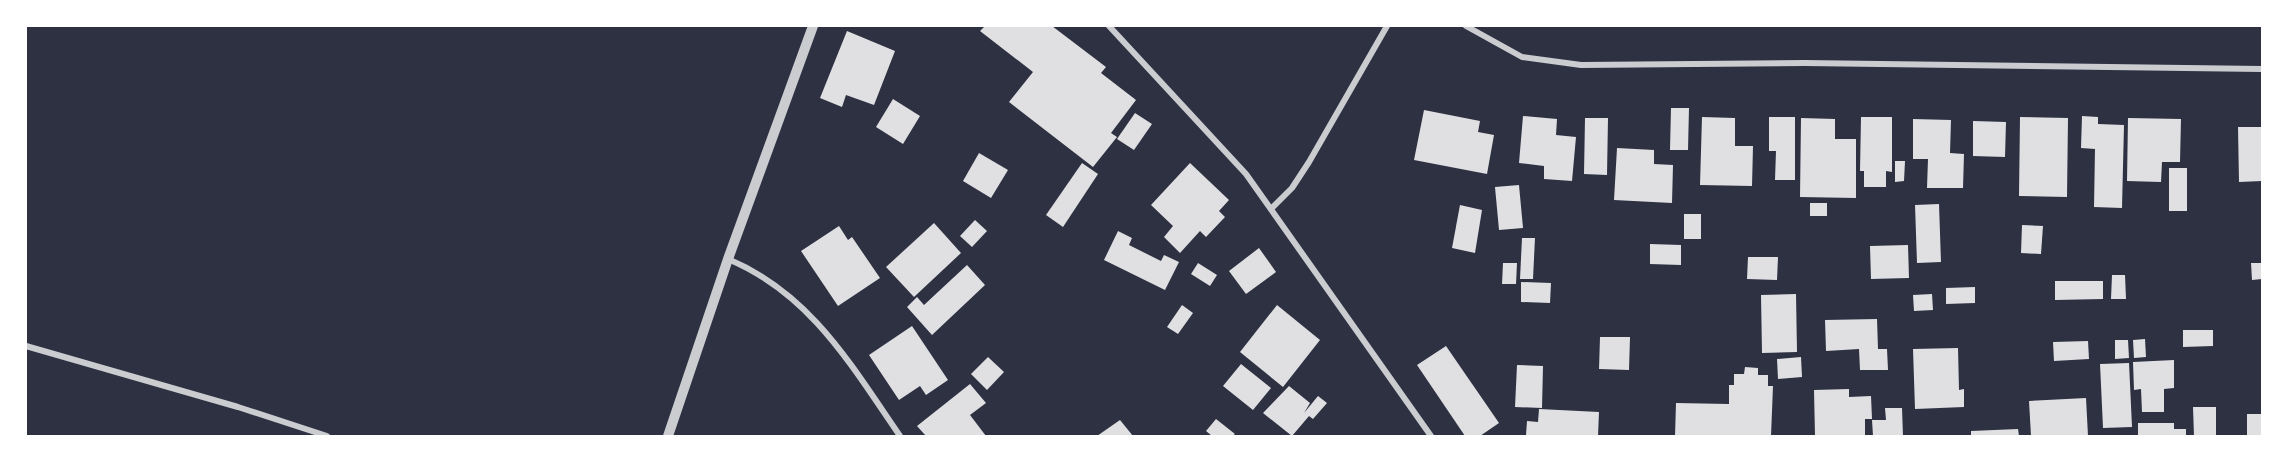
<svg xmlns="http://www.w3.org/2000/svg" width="2288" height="462" font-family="Helvetica,sans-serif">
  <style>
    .building { fill: #e0e0e3 }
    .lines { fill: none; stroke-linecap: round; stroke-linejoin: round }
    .minor { stroke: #caccd0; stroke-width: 6 }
    .tertiary { stroke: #caccd0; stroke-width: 10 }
  </style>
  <rect width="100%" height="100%" fill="#2d3142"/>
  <g class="building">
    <path d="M985,26H1052L1106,67L1101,73L1136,100L1111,133L1117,137L1093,167L1009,102L1033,72L980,31Z"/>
    <path d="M847,31L895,51L874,105L846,95L842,107L820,98Z"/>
    <path d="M893,99L920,116L903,144L876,127Z"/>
    <path d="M1671,108H1689L1688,150H1670Z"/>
    <path d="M1424,110L1480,121L1478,132L1494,135L1487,174L1414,160Z"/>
    <path d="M1135,113L1152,124L1134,150L1117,139Z"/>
    <path d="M1523,116L1557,119L1556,135L1576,137L1572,181L1544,179V166L1519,163Z"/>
    <path d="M2082,116L2098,117V124L2124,125L2122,208L2094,207L2095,149L2081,148Z"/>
    <path d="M1702,117L1735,118V146H1753L1752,186L1700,185Z"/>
    <path d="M1769,117H1795V180H1775L1776,151H1769Z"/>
    <path d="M1861,117H1892V172L1886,171V187H1864V171H1860Z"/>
    <path d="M2020,117L2068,118L2067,197L2019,196Z"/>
    <path d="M1585,118H1608L1607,175L1584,174Z"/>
    <path d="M1801,118L1835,119V139H1856V198L1800,197Z"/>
    <path d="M2128,118L2181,119L2180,162H2162L2161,182L2127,181Z"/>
    <path d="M1913,119L1951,120L1950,153L1964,154L1963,188H1927L1928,159H1913Z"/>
    <path d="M1973,121L2006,122L2005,157L1973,156Z"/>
    <path d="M2238,127H2262V181L2239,182Z"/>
    <path d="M1617,148L1654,150V164L1673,165L1672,203L1614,200Z"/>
    <path d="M979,153L1008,170L991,198L963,181Z"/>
    <path d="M1895,161H1905L1904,181L1895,182Z"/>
    <path d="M1082,163L1098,174L1063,227L1046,215Z"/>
    <path d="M1190,163L1229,200L1219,211L1225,217L1206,237L1200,231L1180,253L1164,237L1173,226L1151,205Z"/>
    <rect x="2169" y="168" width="18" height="43"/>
    <path d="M1519,185L1523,228L1499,230L1495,187Z"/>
    <rect x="1810" y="203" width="17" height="13"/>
    <path d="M1939,204L1941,262L1917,263L1915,205Z"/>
    <path d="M1460,205L1482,210L1475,253L1452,248Z"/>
    <rect x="1684" y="214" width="17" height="25"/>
    <path d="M975,220L987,231L972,247L960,236Z"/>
    <path d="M934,223L961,253L914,297L886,267Z"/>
    <path d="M2022,225L2043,226L2041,254L2021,253Z"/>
    <path d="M839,226L848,240L852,237L880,278L838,306L801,251Z"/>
    <path d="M1118,231L1132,238L1129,245L1161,261L1164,255L1179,262L1165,290L1104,260Z"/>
    <path d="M1522,238H1535L1533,279H1520Z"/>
    <path d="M1650,244L1681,245V265L1650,264Z"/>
    <path d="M1908,245L1909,278L1871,279L1870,246Z"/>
    <path d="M1259,248L1276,272L1246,294L1229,271Z"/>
    <path d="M1748,257H1778L1777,280L1747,279Z"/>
    <path d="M1198,263L1217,275L1210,286L1191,274Z"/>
    <path d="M1503,263H1517L1516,284H1502Z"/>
    <path d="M2251,263H2262V279L2252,280Z"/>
    <path d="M967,265L985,285L932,335L907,307L917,297L924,305Z"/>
    <path d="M2112,275H2125L2126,299H2111Z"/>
    <path d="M2055,281H2103V299L2055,300Z"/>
    <path d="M1521,282L1551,283L1550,303L1521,302Z"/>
    <path d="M1975,287V303L1946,304V288Z"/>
    <path d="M1796,294L1797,352L1762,353L1761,295Z"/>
    <path d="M1932,294L1933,310L1914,311L1913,295Z"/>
    <path d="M1182,305L1193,313L1178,334L1167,327Z"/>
    <path d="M1277,305L1320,340L1283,387L1240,352Z"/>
    <path d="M1877,319L1878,349H1887L1888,370H1860L1859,349L1826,351L1825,320Z"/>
    <path d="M912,326L948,380L926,395L920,386L899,400L869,355Z"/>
    <path d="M2183,330H2213V346L2183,347Z"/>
    <path d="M1600,337H1630L1629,370L1599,369Z"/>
    <path d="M2145,339L2146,357L2134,358L2133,340Z"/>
    <path d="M2115,340H2128L2129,358L2115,359Z"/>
    <path d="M2088,341L2089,359L2054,361L2053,342Z"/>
    <path d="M1446,346L1499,423L1480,436H1465L1417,365Z"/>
    <path d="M1958,348L1959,390L1964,389V407L1915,409L1913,349Z"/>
    <path d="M988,357L1004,372L987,390L971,374Z"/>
    <path d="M1801,357L1802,377L1778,379L1777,359Z"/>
    <path d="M2174,360V388L2164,389V412H2142L2141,389L2134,390L2133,362Z"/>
    <path d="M2129,363L2132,427L2103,428L2100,364Z"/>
    <path d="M1241,364L1271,388L1253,410L1223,386Z"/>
    <path d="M1517,365L1543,366L1542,408L1515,407Z"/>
    <path d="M1745,367L1758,368V375H1768V386H1773L1771,436H1675L1676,403L1729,404V385H1734V374H1744Z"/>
    <path d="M970,384L986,403L970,415L986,436H926L917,426Z"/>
    <path d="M1289,386L1310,403L1304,413L1318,396L1327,403L1313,419L1309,416L1292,436L1263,413Z"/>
    <path d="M1849,389V397L1871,396L1872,419H1865V436H1815L1814,390Z"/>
    <path d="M2086,398L2088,436H2031L2029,401Z"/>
    <path d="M2193,407H2216V436H2194Z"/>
    <path d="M1885,408H1902L1903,436H1873L1872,420H1886Z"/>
    <path d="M1539,409L1599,412L1598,436L1526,435L1527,421L1538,422Z"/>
    <rect x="2247" y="414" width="15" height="22"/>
    <path d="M1216,419L1235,434L1232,436H1212L1206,431Z"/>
    <path d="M1120,420L1133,436H1097Z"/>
    <path d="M2138,423H2174V429H2186V436H2138Z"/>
    <path d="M2018,429L2019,436H1971V431Z"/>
  </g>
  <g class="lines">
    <g class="minor">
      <path d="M1109,26L1246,174L1431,436"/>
      <path d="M1466,26L1522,57L1581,65L1804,63L2262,69"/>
      <path d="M1272,208L1292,188L1309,162L1387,26"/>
      <path d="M728,259C811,294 851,365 900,436"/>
      <path d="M26,346L238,407L327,436"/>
    </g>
    <path class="tertiary" d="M668,436L728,259L813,26"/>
  </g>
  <rect width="2288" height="462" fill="none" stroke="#ffffff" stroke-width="54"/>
</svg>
